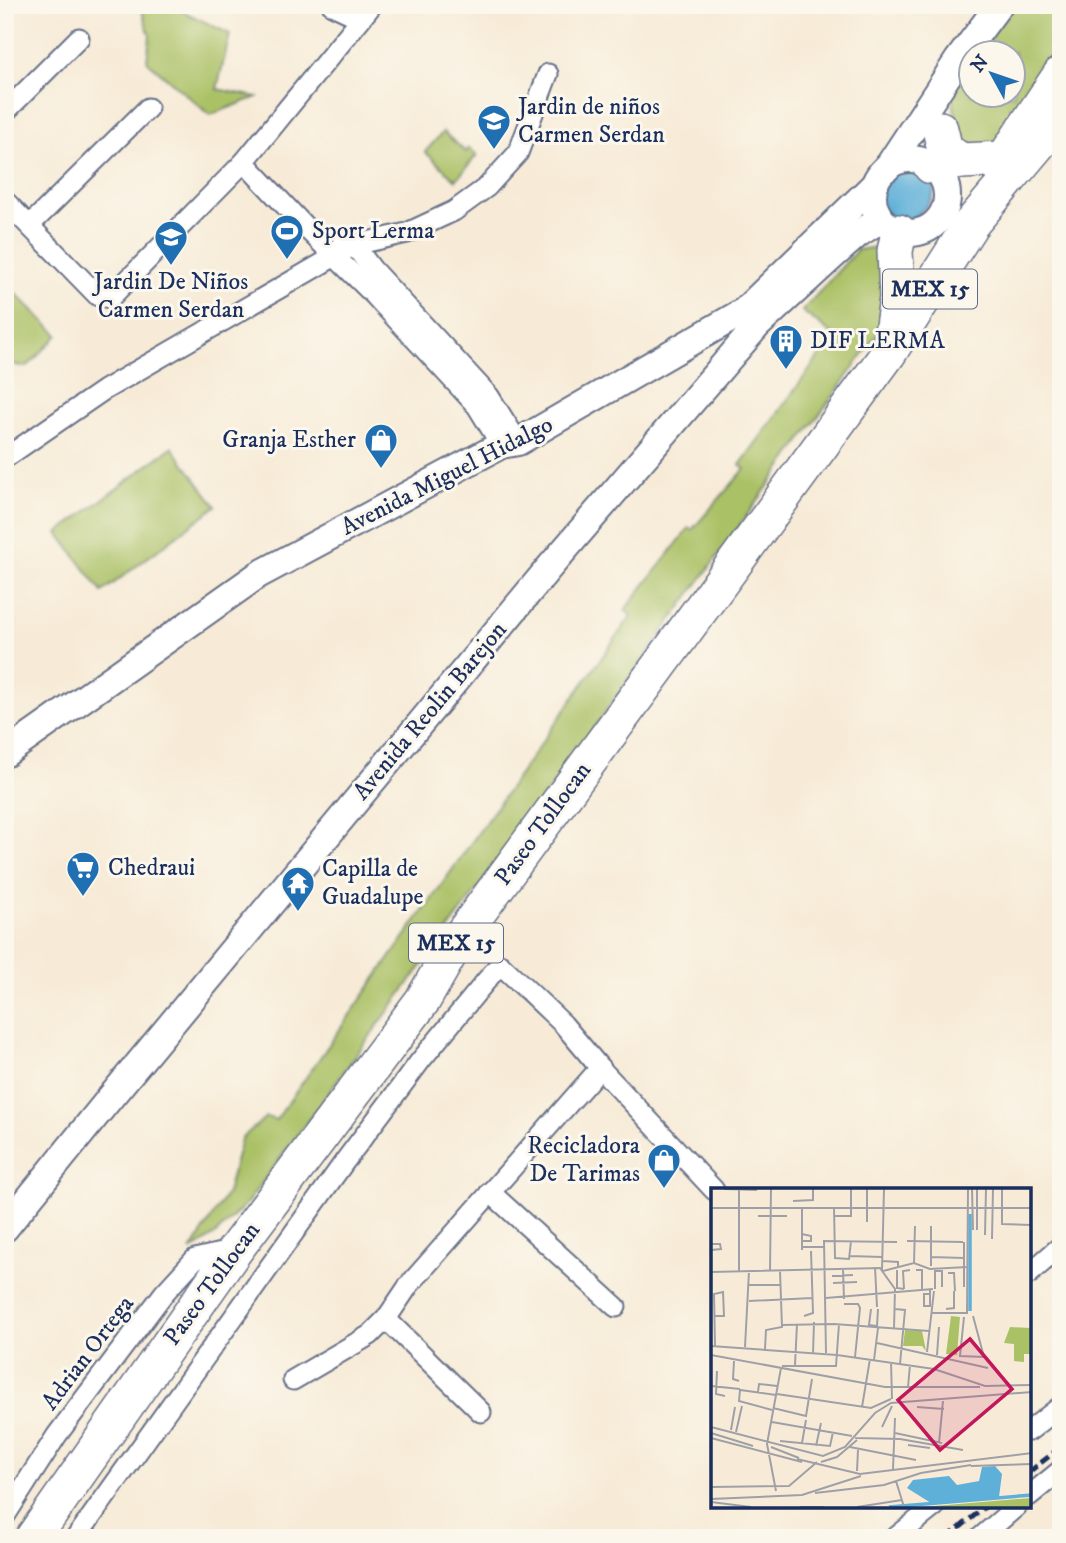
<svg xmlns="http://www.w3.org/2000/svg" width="1066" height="1543" font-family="'IM FELL DW Pica',serif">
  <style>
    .green { fill: #abc166; stroke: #637862; stroke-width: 2; fill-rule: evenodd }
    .water { fill: #5eb0d9; stroke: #3c709c; stroke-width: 2 }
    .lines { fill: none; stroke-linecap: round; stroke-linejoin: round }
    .street-casing { stroke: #687188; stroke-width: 23 }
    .secondary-casing { stroke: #687188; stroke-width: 30 }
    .highway-casing { stroke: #687188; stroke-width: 38 }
    .street { stroke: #fff; stroke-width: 19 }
    .secondary { stroke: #fff; stroke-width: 26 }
    .highway { stroke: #fff; stroke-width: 35 }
    .rail { stroke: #1b2f5e; stroke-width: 5; stroke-dasharray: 10 5; stroke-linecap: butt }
    .labels { text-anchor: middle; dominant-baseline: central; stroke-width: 6; stroke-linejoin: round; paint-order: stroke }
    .shield { fill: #fbf7ec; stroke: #5e6b89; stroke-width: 2 }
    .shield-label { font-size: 23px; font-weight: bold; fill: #1b2f5e }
    .poi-label { font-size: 24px; fill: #1b2f5e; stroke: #fbf7ec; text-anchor: start }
    .street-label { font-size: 24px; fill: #1b2f5e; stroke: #fbf7ec }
    .inset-river { fill: none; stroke: #5eb0d9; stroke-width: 3.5 }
    .inset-road { fill: none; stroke: #9fa0a7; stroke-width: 2 }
    .view { fill: #c2185b; fill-opacity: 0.15; stroke: #c2185b; stroke-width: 3.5 }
    .inset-edge { fill: none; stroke: #1b2f5e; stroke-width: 3.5 }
  </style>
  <rect width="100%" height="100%" fill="#fbf7ec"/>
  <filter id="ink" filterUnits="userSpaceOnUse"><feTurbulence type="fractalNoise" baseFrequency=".0143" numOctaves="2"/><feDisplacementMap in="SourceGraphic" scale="14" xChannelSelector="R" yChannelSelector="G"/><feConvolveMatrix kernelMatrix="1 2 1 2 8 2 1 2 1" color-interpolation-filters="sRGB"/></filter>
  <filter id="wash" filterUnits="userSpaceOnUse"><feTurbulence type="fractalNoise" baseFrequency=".00686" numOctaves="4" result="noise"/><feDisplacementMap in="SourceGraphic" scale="28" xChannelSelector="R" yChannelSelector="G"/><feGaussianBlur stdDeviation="1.57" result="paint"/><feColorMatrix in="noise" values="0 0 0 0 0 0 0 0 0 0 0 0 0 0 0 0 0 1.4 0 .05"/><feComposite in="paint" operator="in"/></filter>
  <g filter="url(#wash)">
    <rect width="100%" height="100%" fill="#f7ebd7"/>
    <g class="green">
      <path d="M140,5H170L230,34L217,89L257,97L210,115L147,61L150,36Z"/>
      <path d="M1001,5H1061V60L998,153L960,142L957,119L947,80ZM972,52H1014V94H972Z"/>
      <path d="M443,132L466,152L469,148L477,155L456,180L425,152Z"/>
      <path d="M877,247L891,257L892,314L443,937L247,1203L215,1235L191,1251L227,1193L241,1139L266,1117L276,1120L631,616L625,610L689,528L692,530L745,469L740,465L834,336L802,311L857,250Z"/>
      <path d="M5,283L58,335L27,367L5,363Z"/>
      <path d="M172,447L216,506L102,592L58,533Z"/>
    </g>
    <path class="water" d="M915,166C919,169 926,173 930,176C945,195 915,221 900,224L879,207C876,185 895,170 915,166Z"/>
  </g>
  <g filter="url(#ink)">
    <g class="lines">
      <defs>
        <g id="street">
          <path d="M332,5L360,18"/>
          <path d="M5,112L79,38"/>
          <path d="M244,162L310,232L373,294L477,406L501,445"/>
          <path d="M5,201L98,296L110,298L244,162L372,5"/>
          <path d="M30,225L148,108"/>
          <path d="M342,243L354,245L372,269L489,396L518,442"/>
          <path d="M5,458L104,390L354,245L407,233L454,211L487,187L518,153L548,74"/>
          <path d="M490,1192L616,1307"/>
          <path d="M1029,1274L1061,1246"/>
          <path d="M386,1319L481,1412"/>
          <path d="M293,1380L370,1335L386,1319L409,1285L600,1068"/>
          <path d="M1029,1431L1061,1406"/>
          <path d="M1029,1496L1061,1470"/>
          <path d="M5,1516L57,1435L164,1293L195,1259L234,1250"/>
          <path d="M76,1538L345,1161L421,1060L500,964L563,1024L600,1068L714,1190"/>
          <path d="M895,1538L935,1506"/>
          <path d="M980,1538L1017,1506"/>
        </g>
        <g id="secondary">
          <circle cx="910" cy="196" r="37"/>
          <path d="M887,168L958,60L999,5"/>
          <path d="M5,754L258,575L501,445L518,442L744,311L875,184"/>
          <path d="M5,1228L110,1098L548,569L757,326L833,256L858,234L881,219"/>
        </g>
        <g id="highway">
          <path d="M940,129L945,150L961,161"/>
          <path d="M931,166L961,161L1004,159L1061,74"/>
          <path d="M891,340L897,298L895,251L899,232"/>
          <path d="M33,1538L235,1250L423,1000L455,944L888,354L971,224L1061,117"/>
        </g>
      </defs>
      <use href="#street" class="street-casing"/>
      <use href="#secondary" class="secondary-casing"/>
      <use href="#highway" class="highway-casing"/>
      <use href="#street" class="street"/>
      <use href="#secondary" class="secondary"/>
      <use href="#highway" class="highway"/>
      <g class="rail">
        <path d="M1029,1472L1061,1447"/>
        <path d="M947,1538L986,1506"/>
      </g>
    </g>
  </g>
  <defs>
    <symbol id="school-pin" viewBox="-11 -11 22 30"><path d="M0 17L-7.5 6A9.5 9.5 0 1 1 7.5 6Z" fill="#1f6fb2" stroke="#fbf7ec"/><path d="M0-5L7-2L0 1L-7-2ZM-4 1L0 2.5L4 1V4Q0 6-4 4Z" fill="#fff"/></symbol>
    <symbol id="stadium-pin" viewBox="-11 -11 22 30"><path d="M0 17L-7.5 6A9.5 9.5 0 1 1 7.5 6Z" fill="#1f6fb2" stroke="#fbf7ec"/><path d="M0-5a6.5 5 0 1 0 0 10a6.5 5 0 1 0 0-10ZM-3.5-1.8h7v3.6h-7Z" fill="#fff"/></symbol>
    <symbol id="building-pin" viewBox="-11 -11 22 30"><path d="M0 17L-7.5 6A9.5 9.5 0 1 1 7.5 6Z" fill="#1f6fb2" stroke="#fbf7ec"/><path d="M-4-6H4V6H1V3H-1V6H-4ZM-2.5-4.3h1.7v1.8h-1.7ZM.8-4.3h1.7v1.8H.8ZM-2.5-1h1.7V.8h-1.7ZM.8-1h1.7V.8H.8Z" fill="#fff"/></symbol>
    <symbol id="shop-pin" viewBox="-11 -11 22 30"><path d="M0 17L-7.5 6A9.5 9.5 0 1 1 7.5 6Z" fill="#1f6fb2" stroke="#fbf7ec"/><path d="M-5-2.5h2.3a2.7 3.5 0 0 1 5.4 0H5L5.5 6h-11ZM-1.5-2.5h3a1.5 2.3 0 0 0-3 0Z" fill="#fff"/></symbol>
    <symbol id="supermarket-pin" viewBox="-11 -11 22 30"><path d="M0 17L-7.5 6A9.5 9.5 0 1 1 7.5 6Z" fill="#1f6fb2" stroke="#fbf7ec"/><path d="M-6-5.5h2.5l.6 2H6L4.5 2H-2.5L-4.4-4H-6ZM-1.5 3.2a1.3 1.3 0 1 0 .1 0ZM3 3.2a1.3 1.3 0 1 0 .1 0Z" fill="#fff"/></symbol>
    <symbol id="temple-pin" viewBox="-11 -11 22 30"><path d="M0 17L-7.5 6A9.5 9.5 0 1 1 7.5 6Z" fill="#1f6fb2" stroke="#fbf7ec"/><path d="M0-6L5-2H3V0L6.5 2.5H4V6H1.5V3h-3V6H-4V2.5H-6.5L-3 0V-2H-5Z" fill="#fff"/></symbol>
  </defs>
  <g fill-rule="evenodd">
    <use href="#school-pin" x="475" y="102" width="38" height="52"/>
    <use href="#stadium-pin" x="268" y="212" width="38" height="52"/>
    <use href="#school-pin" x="152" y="218" width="38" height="52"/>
    <use href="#building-pin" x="767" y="322" width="38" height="52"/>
    <use href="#shop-pin" x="362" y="421" width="38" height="52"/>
    <use href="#supermarket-pin" x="64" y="849" width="38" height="52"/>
    <use href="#temple-pin" x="279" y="864" width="38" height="52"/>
    <use href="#shop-pin" x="645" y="1141" width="38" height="52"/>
  </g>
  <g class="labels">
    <g class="shield">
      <rect x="883" y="269.5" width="94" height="39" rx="5"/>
      <rect x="409" y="923.5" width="94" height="39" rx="5"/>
    </g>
    <g class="shield-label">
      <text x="930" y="289">MEX 15</text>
      <text x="456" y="943">MEX 15</text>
    </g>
    <g class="poi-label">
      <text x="518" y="107">Jardin de niños<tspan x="518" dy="28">Carmen Serdan</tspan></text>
      <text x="312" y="231">Sport Lerma</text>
      <text x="171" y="282" text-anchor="middle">Jardin De Niños<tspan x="171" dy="28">Carmen Serdan</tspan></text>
      <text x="810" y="341">DIF LERMA</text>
      <text x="356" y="440" text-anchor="end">Granja Esther</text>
      <text x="108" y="868">Chedraui</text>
      <text x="322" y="869">Capilla de<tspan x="322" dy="28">Guadalupe</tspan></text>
      <text x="640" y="1146" text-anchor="end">Recicladora<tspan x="640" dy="28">De Tarimas</tspan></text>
    </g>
    <g class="street-label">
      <text transform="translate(447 476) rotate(-27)">Avenida Miguel Hidalgo</text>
      <text transform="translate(430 711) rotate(-50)">Avenida Reolin Barejon</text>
      <text transform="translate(543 824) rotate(-54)">Paseo Tollocan</text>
      <text transform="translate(212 1284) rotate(-54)">Paseo Tollocan</text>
      <text transform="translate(88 1353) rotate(-53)">Adrian Ortega</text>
    </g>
  </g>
  <g transform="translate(711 1188)">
    <rect width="320" height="320" fill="#f7ebd7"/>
    <path d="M240,128L249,129L246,167L235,166ZM299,139L320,140V166H313V174L303,173V156L293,155ZM194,142L211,143L215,163L211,158H192ZM320,310V319H207H212Z" fill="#abc166"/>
    <path d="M284,278L291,286L288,309L220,315L196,300L202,292L238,288L246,297L268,293L271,279Z" fill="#5eb0d9"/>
    <path class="inset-river" d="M259,123V26M178,319L321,307"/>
    <path class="inset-road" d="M13,1L46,2M28,1V84M261,1L262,42M291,1V36L321,37M82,13L102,12V1M91,19V62M0,20H321M123,20L124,70L138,71L140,53M47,28H76M123,28H140V1M156,34V1M266,42V1M91,46L100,48V53H91M274,47L275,1M281,51L282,1M196,53L252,54M253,54V99M0,56H9L10,61L0,62M91,59H113M139,68L171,69M220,69L253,70M171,73L187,74V79M203,75L204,38M220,78V38M164,79L166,119M132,81L133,111M171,82L173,1M186,82V100L193,101M205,82H211V101M59,83L60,1M172,83L203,75L219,81L256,79M0,84L169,80L184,101L183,141M237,85H243L244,103M121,88L142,87M122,95L146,94M38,97H69M193,101L192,83L199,82M224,101V83H231V99M219,106H213V118H219V101M115,110L222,101M38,113L101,110M133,116H147L149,120L144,169M160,121L158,137L166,138L167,121M184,121L194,122L189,176M235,121L243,120V103M221,125H256L257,1M4,128H13L12,104L3,106L4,158M93,128L102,125L100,63M262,128L273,169M253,129L249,168L274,169M71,137L123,136L218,143M166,155L277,180M0,158L126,167L223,181L274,198L321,197M34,159L38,83M54,161L55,142L71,139L69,83M216,164L223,103M115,165L113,53L186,54M102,166L103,134M0,167L174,199H269M226,167L228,139M163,172L167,140M23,173L22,191L28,193M180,174L181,211M84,177L86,136M71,178H125L128,136M6,183L5,206L14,208M0,198L29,201M197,199L199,177M47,204L48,196L66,198M66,206L160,220L180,211M151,219L159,171M206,219L233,221M62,220L95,228L101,191M61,222L28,213L29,202L65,207M61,234L141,248M0,239L112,268L134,259L164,225L180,215L321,204M171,239L181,218M20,242L24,219M25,244L31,218M0,245L42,258M184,245L231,255M0,250L91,274M144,250L189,251L252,262M69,253L119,258L122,244M91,255L95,232M228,255L232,213M197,257L219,260M105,258L110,235M60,259L88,270M139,259L205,272M86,271L149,286L321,265M110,274L126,269L146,252M260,278L321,276M182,281L184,230M146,283L147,262M185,293L193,319M0,299L78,298L106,274M65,303L56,256L70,180M104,305L173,297L210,285L260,277M0,311L91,307L150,288M0,314L40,319M89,319H113M146,319L191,312"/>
    <path class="view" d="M259,151L301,201L229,262L187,212Z"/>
    <rect width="320" height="320" class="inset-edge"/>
  </g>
  <rect width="1066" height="1543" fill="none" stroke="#fbf7ec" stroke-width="28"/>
  <g transform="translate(992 74) rotate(310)"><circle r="33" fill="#fbf7ec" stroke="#a1a7b3" stroke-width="2"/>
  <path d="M0-5L12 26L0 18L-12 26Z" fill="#1f6fb2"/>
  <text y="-10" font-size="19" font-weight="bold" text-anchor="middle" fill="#1b2f5e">N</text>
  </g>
</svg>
